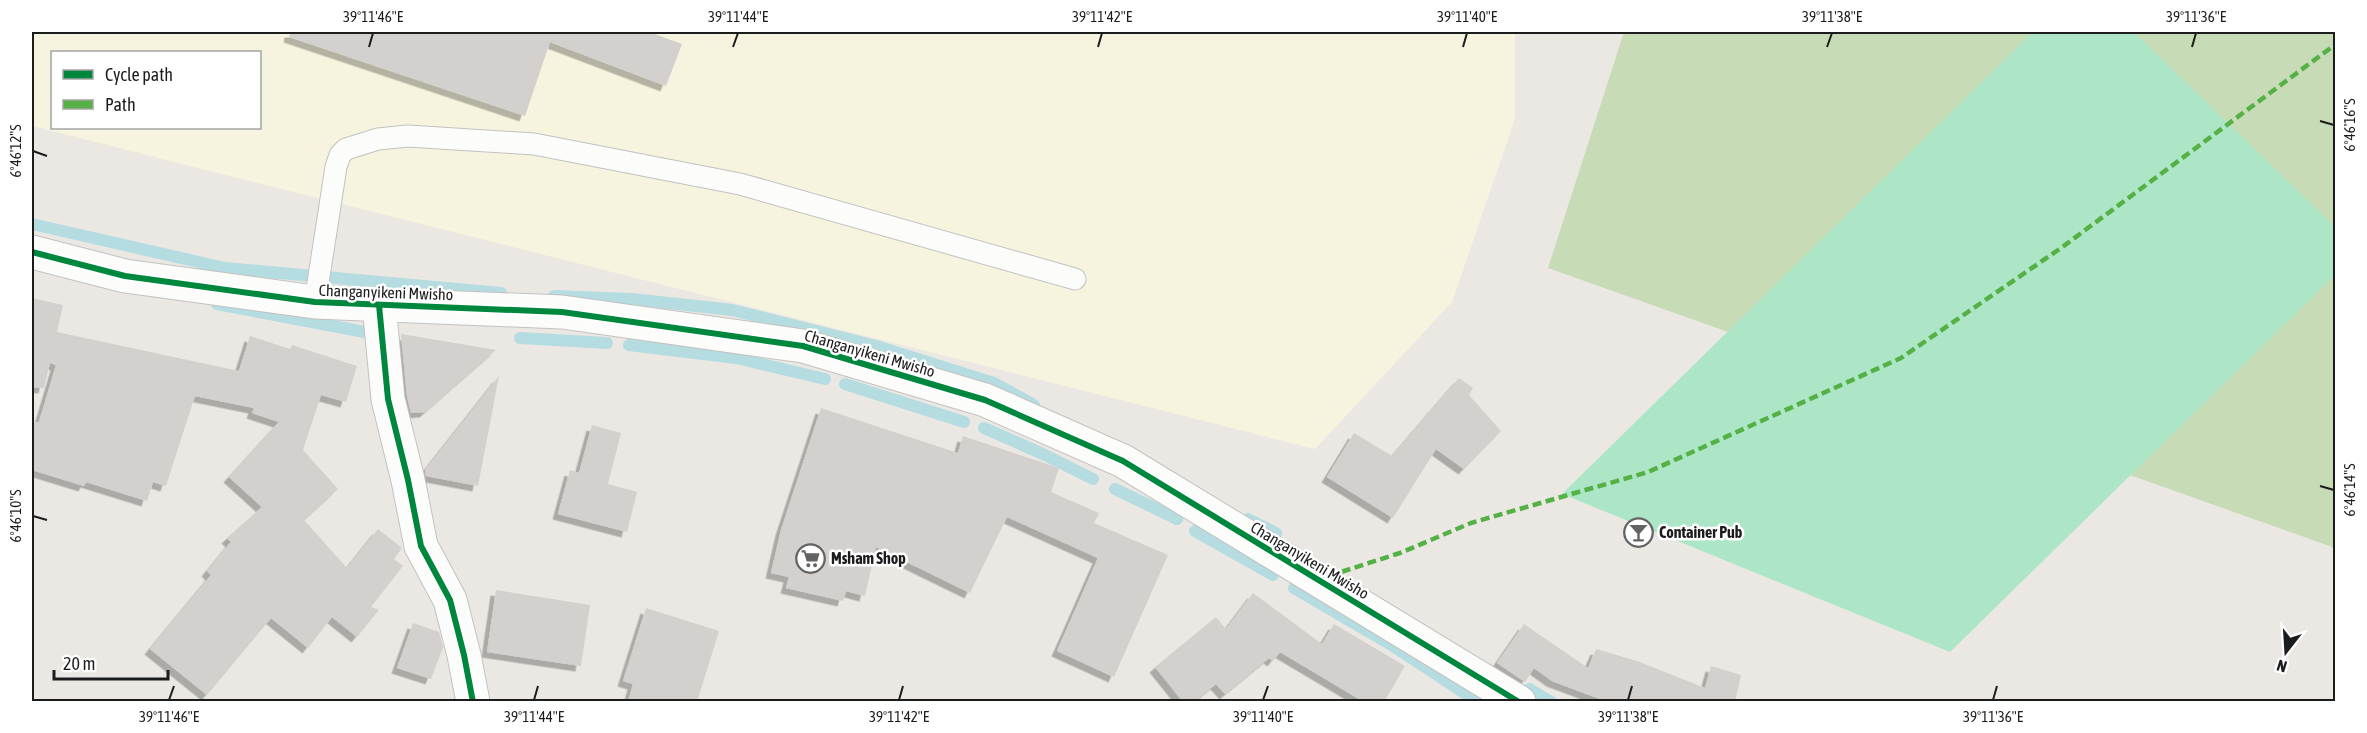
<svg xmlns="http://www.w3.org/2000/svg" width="2367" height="733" font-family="'Asap Condensed',sans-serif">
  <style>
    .education { fill: #f6f3de; fill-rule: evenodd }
    .forest { fill: #c7dbb7 }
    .pitch { fill: #ace6c7 }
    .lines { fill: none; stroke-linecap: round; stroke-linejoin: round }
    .stream { stroke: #b5dce0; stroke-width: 12 }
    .building { fill: #d3d0cd; filter: url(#shadow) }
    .service-casing { stroke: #c3c2c0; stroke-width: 23 }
    .minor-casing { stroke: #c3c2c0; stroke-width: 35 }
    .service { stroke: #fcfcfb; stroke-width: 21 }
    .minor { stroke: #fcfcfb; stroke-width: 33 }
    .quiet { stroke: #55b145; stroke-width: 4.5; stroke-dasharray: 9 4.5; stroke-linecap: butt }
    .cycleway-casing { stroke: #fff; stroke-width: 10 }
    .cycleway { stroke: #00873e; stroke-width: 6 }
    .ticks { fill: none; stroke: #1c1c1c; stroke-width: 2 }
    .labels { text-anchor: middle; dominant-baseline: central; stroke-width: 5; stroke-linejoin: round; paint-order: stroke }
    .street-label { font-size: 16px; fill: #1c1c1c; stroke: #fff }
    .poi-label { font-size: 16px; font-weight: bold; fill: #1c1c1c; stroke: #fff; text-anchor: start }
    .neatline { fill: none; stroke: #1c1c1c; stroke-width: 2 }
    .ticks-label { font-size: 15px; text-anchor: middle; fill: #1c1c1c }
  </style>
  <defs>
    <filter id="shadow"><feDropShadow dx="-5.5" dy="5.5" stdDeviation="0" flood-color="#0004"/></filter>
  </defs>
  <rect width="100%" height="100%" fill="#ebe8e4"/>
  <path class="education" d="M32,32H1515V119L1452,302L1315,449L32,126ZM52,52H260V128H52Z"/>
  <path class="forest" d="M1624,32H2335V548L1548,268Z"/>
  <path class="pitch" d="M2033,32H2134L2335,227V275L1950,652L1562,494Z"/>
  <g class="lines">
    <g class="stream">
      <path d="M32,224L225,268L501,293"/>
      <path d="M554,296L632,299L732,310L876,346L994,383L1034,405"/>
      <path d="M217,304L375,334"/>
      <path d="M520,338L607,343"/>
      <path d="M629,345L736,358L825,379"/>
      <path d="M845,384L964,422"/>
      <path d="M984,428L1045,455L1093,479"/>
      <path d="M1115,489L1177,519"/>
      <path d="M1248,519L1276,533"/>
      <path d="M1195,531L1273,575"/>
      <path d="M1294,588L1390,644L1478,702"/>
      <path d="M1529,689L1551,702"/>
    </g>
  </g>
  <g class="building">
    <path d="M290,32H649L682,44L666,86L550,42L525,116L289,37Z"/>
    <path d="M32,298L63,305L57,332L239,371L250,336L290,349L292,345L357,366L346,402L321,395L303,450L338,489L304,520L347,568L378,529L402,548L394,559L403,566L371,607L379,610L357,637L332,617L308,648L271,618L207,695L150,649L211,575L207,571L231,542L227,538L262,507L229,477L279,422L252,413L254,408L195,396L166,486L153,482L147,501L86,482L84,486L32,470V422H39L56,365L50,363L44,388L32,387Z"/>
    <path d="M401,334L449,342L496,350L425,412L411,413L407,396Z"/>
    <path d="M499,376L478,486L426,476L425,470Z"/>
    <path d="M1459,378L1473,388L1469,395L1501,431L1464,469L1436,449L1393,518L1327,477L1354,433L1392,456Z"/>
    <path d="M821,408L958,453L963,436L1059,468L1051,492L1099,513L1094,523L1168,555L1114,677L1057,651L1098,558L1007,517L970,593L876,547L865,596L846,591L843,601L786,588L789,577L771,573L781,530Z"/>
    <path d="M592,425L621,433L608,484L637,492L627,532L558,514L570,470L579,473Z"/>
    <path d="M496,590L590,605L581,666L487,652Z"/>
    <path d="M1253,593L1322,644L1334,624L1405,666L1384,702H1364L1280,652L1273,661L1269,658L1225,694L1216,684L1194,702H1183L1155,667L1216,617L1226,629Z"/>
    <path d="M646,608L719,631L697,702H628L633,684L623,681Z"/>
    <path d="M413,623L439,632L443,647L431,679L397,668Z"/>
    <path d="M1524,624L1588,668L1596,649L1637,661L1705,688L1711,666L1741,675L1735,702H1608L1552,681L1534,668L1525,682L1497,663Z"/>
  </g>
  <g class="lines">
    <defs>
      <path id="service" d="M315,302L336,167L340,155L346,149L378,139L408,136L534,144L740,184L1075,279"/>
      <g id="minor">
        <path d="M32,252L125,276L315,302L562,312L803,346L985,400L1123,461L1519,702"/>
        <path d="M379,305L388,399L408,480L421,546L450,600L464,655L473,702"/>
      </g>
    </defs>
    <use href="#service" class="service-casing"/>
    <use href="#minor" class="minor-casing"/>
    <use href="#service" class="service"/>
    <use href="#minor" class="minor"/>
    <path class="quiet" d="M1316,580L1400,553L1471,523L1648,472L1901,358L2061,248L2336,44"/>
    <defs>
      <g id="cycleway">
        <path d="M32,252L125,276L315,302L562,312L803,346L985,400L1123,461L1519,702"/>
        <path d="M379,305L388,399L408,480L421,546L450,600L464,655L473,702"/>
      </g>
    </defs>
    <use href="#cycleway" class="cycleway-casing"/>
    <use href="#cycleway" class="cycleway"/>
  </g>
  <path class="ticks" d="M369,47L373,33M733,47L738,33M1098,47L1102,33M1463,47L1467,33M1827,47L1832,33M2192,47L2196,33M2320,121L2334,125M33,151L47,156M2320,486L2334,490M33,516L47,520M169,700L174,686M534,700L538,686M899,700L903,686M1263,700L1268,686M1628,700L1632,686M1993,700L1997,686"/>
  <defs>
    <symbol id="bar-ring" viewBox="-11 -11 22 22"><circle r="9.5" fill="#fff" stroke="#646362" stroke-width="1.5"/><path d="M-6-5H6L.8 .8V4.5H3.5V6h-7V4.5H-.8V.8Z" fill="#646362"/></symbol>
    <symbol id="supermarket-ring" viewBox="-11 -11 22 22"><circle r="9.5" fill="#fff" stroke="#646362" stroke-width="1.5"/><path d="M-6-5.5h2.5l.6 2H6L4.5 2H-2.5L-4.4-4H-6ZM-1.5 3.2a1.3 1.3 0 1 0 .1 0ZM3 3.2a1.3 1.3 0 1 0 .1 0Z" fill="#646362"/></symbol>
  </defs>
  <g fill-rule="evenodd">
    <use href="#bar-ring" x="1622" y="516" width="33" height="33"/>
    <use href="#supermarket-ring" x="794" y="542" width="33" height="33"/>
  </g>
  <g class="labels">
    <g class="street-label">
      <text transform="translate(386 292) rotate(2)">Changanyikeni Mwisho</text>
      <text transform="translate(870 353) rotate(16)">Changanyikeni Mwisho</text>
      <text transform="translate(1310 560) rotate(31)">Changanyikeni Mwisho</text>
    </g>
    <g class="poi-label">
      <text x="1659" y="532">Container Pub</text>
      <text x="831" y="558">Msham Shop</text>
    </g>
  </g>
  <rect width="2367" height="733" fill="none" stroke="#ffffff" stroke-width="66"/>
  <rect x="51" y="51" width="210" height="78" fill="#ffffff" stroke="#a4a4a4" stroke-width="1.5"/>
  <rect x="63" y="70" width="30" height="9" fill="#00873e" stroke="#a4a4a4" stroke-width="1.5"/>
  <text x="105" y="81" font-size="18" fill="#1c1c1c">Cycle path</text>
  <rect x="63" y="100" width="30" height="9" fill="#55b145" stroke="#a4a4a4" stroke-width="1.5"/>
  <text x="105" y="111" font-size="18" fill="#1c1c1c">Path</text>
  <g transform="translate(2286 652) rotate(197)" stroke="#ffffff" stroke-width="4.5" paint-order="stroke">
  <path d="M0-4.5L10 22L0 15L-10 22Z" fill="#1c1c1c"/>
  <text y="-9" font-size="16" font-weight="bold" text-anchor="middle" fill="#1c1c1c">N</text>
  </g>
  <path d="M54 670v9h114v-9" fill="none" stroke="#1c1c1c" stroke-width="3"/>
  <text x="63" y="670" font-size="18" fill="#1c1c1c" stroke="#ffffff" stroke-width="4.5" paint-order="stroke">20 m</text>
  <rect x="33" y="33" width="2301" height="667" class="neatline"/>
  <g class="ticks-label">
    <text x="373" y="22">39°11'46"E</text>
    <text x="738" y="22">39°11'44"E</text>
    <text x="1102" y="22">39°11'42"E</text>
    <text x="1467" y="22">39°11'40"E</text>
    <text x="1832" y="22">39°11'38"E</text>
    <text x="2196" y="22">39°11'36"E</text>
    <text transform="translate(2350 125) rotate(-90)" y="5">6°46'16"S</text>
    <text transform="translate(16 151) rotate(-90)" y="5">6°46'12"S</text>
    <text transform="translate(2350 490) rotate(-90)" y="5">6°46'14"S</text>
    <text transform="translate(16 516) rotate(-90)" y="5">6°46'10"S</text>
    <text x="169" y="722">39°11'46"E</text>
    <text x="534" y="722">39°11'44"E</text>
    <text x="899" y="722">39°11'42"E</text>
    <text x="1263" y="722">39°11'40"E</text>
    <text x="1628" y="722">39°11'38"E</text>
    <text x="1993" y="722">39°11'36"E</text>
  </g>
</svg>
